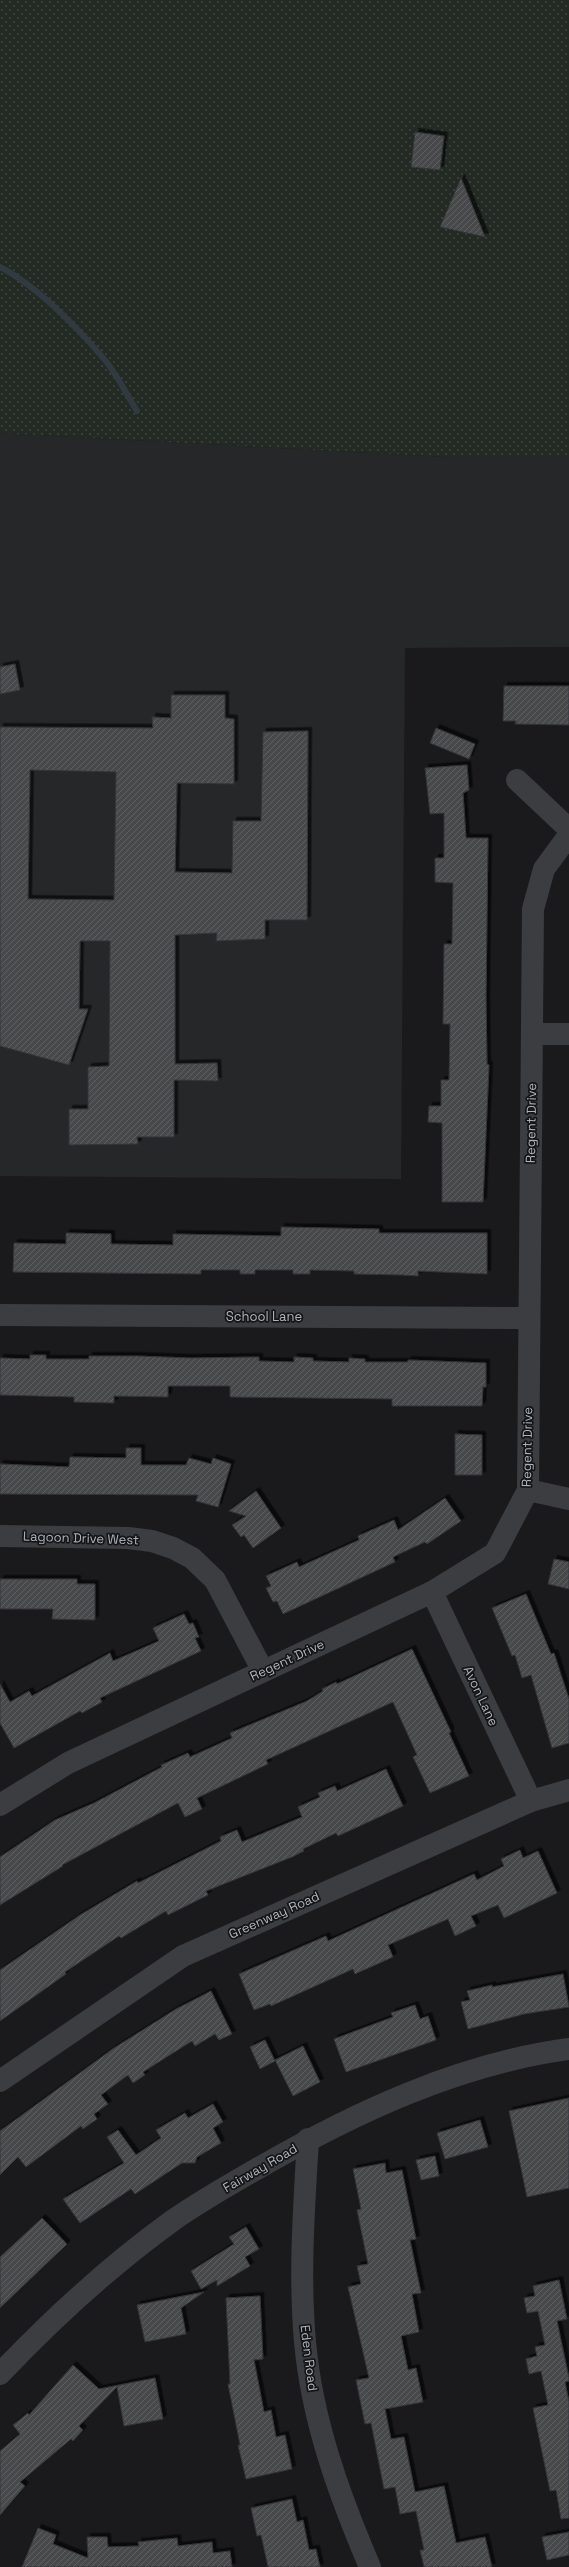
<svg xmlns="http://www.w3.org/2000/svg" width="569" height="2567" font-family="'Space Grotesk',sans-serif">
  <style>
    .built { fill: #262729 }
    .grass { fill: url(#grass-dots) }
    .lines { fill: none; stroke-linecap: round; stroke-linejoin: round }
    .stream { stroke: #313a40; stroke-width: 6 }
    .building { fill: url(#building-hatch); stroke: #343538; fill-rule: evenodd; filter: url(#shadow) }
    .minor { stroke: #3b3d41; stroke-width: 22 }
    .labels { text-anchor: middle; dominant-baseline: central; stroke-width: 3.5; stroke-linejoin: round; paint-order: stroke }
    .street-label { font-size: 13px; fill: #aeb3bb; stroke: #151517 }
  </style>
  <defs>
    <pattern id="grass-dots" width="8" height="8" patternUnits="userSpaceOnUse"><rect width="8" height="8" fill="#222a23"/><path d="M2 2h.1M6 6h.1" fill="none" stroke="#404641" stroke-width="1.8" stroke-linecap="round"/></pattern>
    <pattern id="building-hatch" width="6" height="6" patternUnits="userSpaceOnUse"><rect width="6" height="6" fill="#47494c"/><path d="M-1 1l2-2M0 6l6-6M5 7l2-2" fill="none" stroke="#5f6164"/></pattern>
    <filter id="shadow"><feDropShadow dx="3.5" dy="-3.5" stdDeviation="0" flood-color="#0009"/></filter>
  </defs>
  <rect width="100%" height="100%" fill="#1a1a1c"/>
  <path class="built" d="M0,433L447,457H569V647L405,648L401,1179L0,1176Z"/>
  <path class="grass" d="M0,0H569V457H447L0,433Z"/>
  <g class="lines">
    <path class="stream" d="M0,267C37,286 77,327 104,359C117,374 126,394 137,411"/>
  </g>
  <g class="building">
    <path d="M415,132L444,136L440,170L411,167Z"/>
    <path d="M461,178L485,237L440,227Z"/>
    <path d="M15,664L20,690L0,694V667Z"/>
    <path d="M504,686H569V725L515,724L516,721H503Z"/>
    <path d="M171,695H225V718L234,719V784L177,783L175,872L232,873L233,821H261L263,732L308,731L307,920H265V939L216,941L217,933L175,935V1064L217,1063L218,1081L174,1080V1137H137L138,1144L69,1145V1109H88V1067L109,1066L110,941H80L79,1009H88L69,1065L0,1046V727L153,728L152,717L171,718ZM30,770L116,772L114,900L28,899Z"/>
    <path d="M436,728L475,744L469,759L430,743Z"/>
    <path d="M467,765L469,790L463,793L466,838H488L486,997L487,1064L489,1065L483,1202H442V1123L428,1122L429,1106H441V1080H449L450,1024H443L444,944H452L453,883L435,882V858H444V813L430,814L425,768Z"/>
    <path d="M281,1227L379,1229V1233H487V1274L418,1271V1276L402,1275L354,1274V1271L310,1270V1274H293V1270H255V1274H240V1270H201V1274L13,1272L14,1243L66,1244V1233L111,1234V1244L173,1245V1234L281,1236Z"/>
    <path d="M30,1355H46V1359H89V1356H137L190,1358L259,1357V1361L294,1362V1357L313,1358V1361L349,1362V1358L365,1359V1362H408V1360L486,1363V1387H483L482,1406H392V1399L230,1397V1386H168V1397L114,1396V1403L74,1402V1397L0,1395V1358L30,1359Z"/>
    <path d="M455,1434L482,1435V1475H455Z"/>
    <path d="M126,1448H141V1465H186L189,1458L211,1464L213,1458L231,1464L218,1507L196,1501L198,1495L0,1494V1464L69,1467L70,1457L126,1458Z"/>
    <path d="M256,1491L281,1528L253,1548L244,1535L241,1537L232,1525L246,1516L229,1511Z"/>
    <path d="M445,1498L461,1521L427,1544L425,1542L393,1557L395,1562L283,1614L277,1601L273,1602L266,1588L271,1586L266,1576L297,1562L299,1567L359,1540L358,1536L394,1520L398,1530Z"/>
    <path d="M554,1559L569,1562V1589L548,1584Z"/>
    <path d="M0,1579H77V1584H95V1620L52,1619L53,1609H0Z"/>
    <path d="M526,1594L551,1654L554,1653L569,1699V1743L552,1748L531,1675L522,1678L515,1655L512,1656L492,1608Z"/>
    <path d="M184,1614L189,1624L193,1623L199,1637L195,1638L201,1651L100,1698L102,1702L82,1713L80,1711L14,1748L0,1723V1684L10,1702L29,1691L32,1696L110,1653L113,1661L159,1641L153,1628Z"/>
    <path d="M412,1649L451,1732L449,1733L469,1776L430,1793L413,1757L417,1755L393,1702L266,1760L268,1764L197,1798L202,1809L185,1817L178,1803L62,1865L63,1866L0,1905V1857L55,1820L94,1803L162,1767L161,1765L188,1753L190,1757L232,1738L230,1733L307,1701L323,1691L322,1689L336,1682L337,1684Z"/>
    <path d="M386,1769L403,1806L338,1836L336,1833L303,1849L304,1851L292,1857L206,1891L208,1895L168,1915L166,1911L121,1938L119,1936L65,1972L66,1974L0,2021V1970L80,1915L137,1881L138,1883L221,1841L220,1837L237,1830L242,1842L302,1817L298,1807L320,1797L318,1793L335,1786L337,1791Z"/>
    <path d="M520,1850L523,1858L538,1851L557,1893L504,1918L498,1905L471,1916L476,1926L455,1936L448,1919L388,1945L393,1957L355,1974L353,1969L271,2006L270,2004L254,2010L239,1974L326,1936L328,1941L474,1874L477,1880L504,1866L501,1859Z"/>
    <path d="M563,1974L569,2007L524,2014L468,2029L461,2002L470,2000L467,1991L492,1985V1987Z"/>
    <path d="M211,1991L232,2034L219,2040L215,2034L195,2046L192,2041L143,2072L145,2075L133,2083L128,2075L101,2095L108,2104L94,2114L97,2119L83,2129L81,2126L26,2167L18,2157L0,2175V2131L114,2048L176,2009Z"/>
    <path d="M415,2005L420,2019L428,2016L436,2040L346,2072L334,2039L393,2017L391,2013Z"/>
    <path d="M265,2040L275,2061L260,2069L250,2047Z"/>
    <path d="M303,2046L320,2082L293,2096L275,2060Z"/>
    <path d="M569,2098V2188L527,2197L509,2111Z"/>
    <path d="M213,2104L223,2122L213,2128L221,2143L197,2157L195,2163H182L135,2194L131,2189L80,2223L63,2199L124,2163L107,2137L118,2130L136,2155L161,2138L156,2130L185,2113L188,2118Z"/>
    <path d="M480,2120L488,2147L445,2159L437,2133Z"/>
    <path d="M435,2156L439,2176L421,2180L416,2160Z"/>
    <path d="M385,2163L386,2173L402,2170L416,2239L410,2240L421,2293L412,2294L419,2332L401,2336L408,2370L416,2368L423,2402L385,2409L391,2439L404,2437L415,2492L444,2486L456,2543L485,2537L492,2567H424L420,2550H424L416,2511L400,2514L395,2487L384,2489L371,2423L365,2424L356,2380L369,2378L348,2287L361,2284L357,2266L368,2264L357,2210L361,2209L353,2169Z"/>
    <path d="M42,2218L67,2244L0,2308V2257Z"/>
    <path d="M246,2227L259,2249L245,2257L250,2266L217,2286V2280L201,2289L191,2271L234,2244L229,2237Z"/>
    <path d="M559,2280L567,2319L557,2321L569,2378V2381L565,2382L569,2402V2518L561,2519L556,2490L550,2491L533,2408L548,2405L541,2371L529,2374L526,2359L537,2356L535,2347L545,2345L538,2311L527,2313L524,2298L535,2296L533,2286Z"/>
    <path d="M204,2292L181,2308L186,2334L145,2342L137,2305Z"/>
    <path d="M260,2296L263,2359L254,2360L264,2412L271,2410L276,2437L285,2435L292,2469L246,2479L238,2445H240L228,2384H230L226,2298Z"/>
    <path d="M73,2365L99,2389L155,2378L163,2419L124,2426L117,2387L79,2426L83,2430L73,2441L71,2439L20,2482L25,2486L0,2515V2451L20,2434L13,2425L28,2413L29,2415Z"/>
    <path d="M292,2499L297,2522L303,2520L309,2550L316,2549L320,2567H268L261,2535L257,2536L251,2508Z"/>
    <path d="M38,2528L56,2535L53,2544L88,2558L87,2537H107L108,2547L139,2546L138,2542L177,2538L178,2546L212,2542L213,2553L230,2551L232,2567H22Z"/>
    <path d="M569,2532V2555L547,2560L542,2537Z"/>
  </g>
  <g class="lines">
    <g class="minor">
      <path d="M517,780L569,829"/>
      <path d="M532,1034H569"/>
      <path d="M0,1315L528,1318"/>
      <path d="M528,1490L569,1499"/>
      <path d="M0,1536L128,1538L152,1541L173,1548L192,1558L215,1580L263,1671"/>
      <path d="M432,1592L531,1801"/>
      <path d="M0,1805L68,1763L432,1592L495,1553L528,1490L533,909L544,869L569,835"/>
      <path d="M0,2081L183,1956L531,1801L569,1790"/>
      <path d="M308,2139C304,2207 299,2274 305,2342C312,2420 339,2495 370,2567"/>
      <path d="M0,2374C53,2318 110,2266 172,2221C199,2202 227,2186 255,2170C352,2114 457,2064 569,2049"/>
    </g>
  </g>
  <g class="labels">
    <g class="street-label">
      <text transform="translate(531 1123) rotate(-89)">Regent Drive</text>
      <text x="264" y="1316">School Lane</text>
      <text transform="translate(527 1447) rotate(-89)">Regent Drive</text>
      <text transform="translate(81 1538) rotate(2)">Lagoon Drive West</text>
      <text transform="translate(287 1660) rotate(-25)">Regent Drive</text>
      <text transform="translate(481 1696) rotate(65)">Avon Lane</text>
      <text transform="translate(274 1915) rotate(-24)">Greenway Road</text>
      <text transform="translate(260 2168) rotate(-30)">Fairway Road</text>
      <text transform="translate(309 2358) rotate(83)">Eden Road</text>
    </g>
  </g>
</svg>
